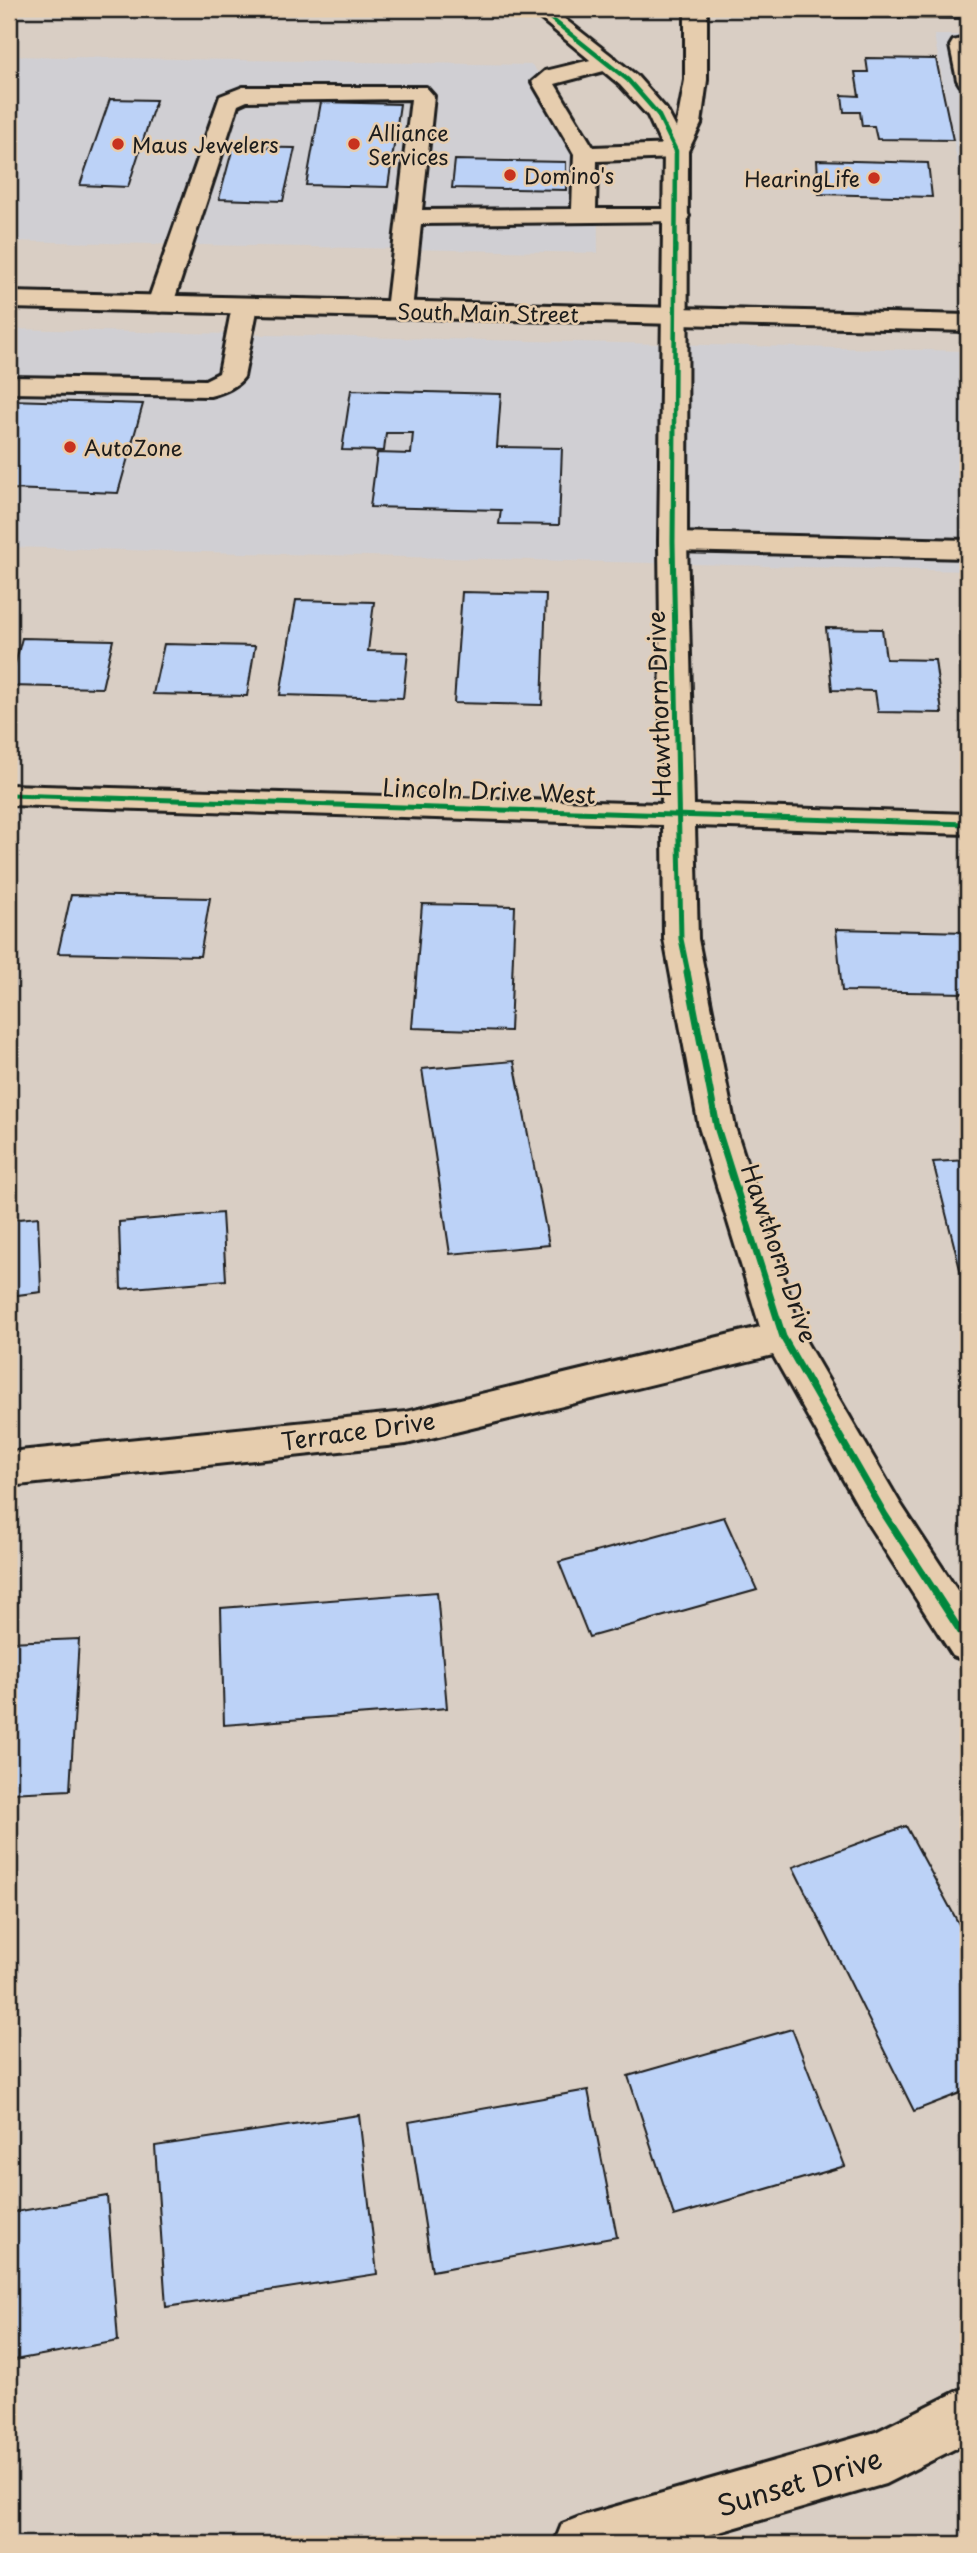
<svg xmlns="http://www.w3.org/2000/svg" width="977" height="2553" font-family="'Playpen Sans',sans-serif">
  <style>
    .built { fill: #d0cfd3 }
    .building { fill: #bcd2f7; stroke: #1c1c1c; stroke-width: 2 }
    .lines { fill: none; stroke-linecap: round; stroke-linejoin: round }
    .service-casing { stroke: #1c1c1c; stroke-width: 6 }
    .minor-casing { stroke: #1c1c1c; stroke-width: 6 }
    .secondary-casing { stroke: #1c1c1c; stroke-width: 6 }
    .service { fill: #e6cdae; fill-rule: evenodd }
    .minor { fill: #e6cdae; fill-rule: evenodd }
    .secondary { fill: #e6cdae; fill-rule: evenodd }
    .cycleway-far2-casing { stroke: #e6cdae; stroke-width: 7 }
    .cycleway-far1-casing { stroke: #e6cdae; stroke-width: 9 }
    .cycleway-casing { stroke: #e6cdae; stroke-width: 11 }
    .cycleway-far2 { stroke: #00873e; stroke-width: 4.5 }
    .cycleway-far1 { stroke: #00873e; stroke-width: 5 }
    .cycleway { stroke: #00873e; stroke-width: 7 }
    .poi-dot { fill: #c8321e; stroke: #e6cdae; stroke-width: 2.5 }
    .labels { text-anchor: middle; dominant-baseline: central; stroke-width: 5; stroke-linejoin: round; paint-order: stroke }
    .far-poi-label { font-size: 21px; fill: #1c1c1c; stroke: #e6cdae; text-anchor: start }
    .far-street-label { font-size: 21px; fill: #1c1c1c; stroke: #e6cdae }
    .street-label { font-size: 24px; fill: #1c1c1c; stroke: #e6cdae }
    .near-street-label { font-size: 28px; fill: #1c1c1c; stroke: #e6cdae }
  </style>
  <rect width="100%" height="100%" fill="#d9cec4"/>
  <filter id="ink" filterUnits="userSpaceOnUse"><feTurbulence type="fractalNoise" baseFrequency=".0143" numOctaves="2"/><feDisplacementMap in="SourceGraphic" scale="14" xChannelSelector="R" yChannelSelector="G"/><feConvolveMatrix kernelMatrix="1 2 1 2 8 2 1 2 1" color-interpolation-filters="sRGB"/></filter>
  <g filter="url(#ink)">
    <g class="built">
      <path d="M934,35H968V220Z"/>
      <path d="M9,56L532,65L597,146L598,253L9,241Z"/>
      <path d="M9,329L968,351V571L9,547Z"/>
    </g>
    <g class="building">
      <path d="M866,58L936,59L953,140L877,139L874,126H862L860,112H844L842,95L859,96L855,72H868Z"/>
      <path d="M110,99L156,100L128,187L80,185Z"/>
      <path d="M321,102L400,104L388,187L306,185Z"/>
      <path d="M233,147L295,148L283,201L219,199Z"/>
      <path d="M455,160L566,162V190L452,188Z"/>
      <path d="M817,160L928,163L932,197L819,194Z"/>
      <path d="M351,390L501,394L497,447L562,448L559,525L499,524L501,510L370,507L377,453L411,454L413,433H386L384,451L342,450Z"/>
      <path d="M9,400L143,404L118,493L9,489Z"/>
      <path d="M462,592L546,594L542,705L454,703Z"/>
      <path d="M296,600L374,602L368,651L408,652L403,698L280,695Z"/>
      <path d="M826,628L882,629L886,659L935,660L942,713L878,712L875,691L832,690Z"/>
      <path d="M22,638L113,640L102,688L9,686Z"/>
      <path d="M164,644L255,646L247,696L153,694Z"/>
      <path d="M71,895L210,898L200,956L58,953Z"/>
      <path d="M422,904L515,906L510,1031L412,1028Z"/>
      <path d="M836,929L968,932V993L842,991Z"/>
      <path d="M514,1061L549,1245L450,1254L422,1069Z"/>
      <path d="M968,1160V1285H964L933,1162Z"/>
      <path d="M222,1213L226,1280L121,1289L119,1222Z"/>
      <path d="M38,1217L41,1292L9,1296V1220Z"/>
      <path d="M724,1517L757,1590L589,1637L559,1562Z"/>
      <path d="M437,1592L447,1708L224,1725L221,1608Z"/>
      <path d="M79,1639L70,1790L9,1793V1642Z"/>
      <path d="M906,1826L968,1941V2090L914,2111L793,1867Z"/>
      <path d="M792,2029L845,2166L674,2216L628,2076Z"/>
      <path d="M588,2090L617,2237L432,2271L409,2122Z"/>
      <path d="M359,2115L377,2274L166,2307L155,2146Z"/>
      <path d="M107,2196L118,2341L9,2361V2213Z"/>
    </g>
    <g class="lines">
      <defs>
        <g id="service">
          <path d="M961,39L968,41V87L960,85L957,80L950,46L953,41Z"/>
          <path d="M607,56L615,58L618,63L615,68L555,84L593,147L676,144L684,146L688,151L684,156L676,158L597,161L596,209H677L686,211L689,216L686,221L421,224L412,310L408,315L399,318L390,315L386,310L411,99L247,101L238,105L173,304L169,309L160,312L151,309L147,304L220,96L243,87H426L434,96L422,210L572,209L574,154L532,82L545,71Z"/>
          <path d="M245,298L254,301L258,306L244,377C237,387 222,393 210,396L9,393V377L205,380L219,373L232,306L236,301Z"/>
          <path d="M673,533L968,540V558L673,551L663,548L659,542L663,536Z"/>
        </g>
        <g id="minor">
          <path d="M529,9H552L636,75L666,109L676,128L685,80V9H707V80L701,124L688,151L687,542L694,805L968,814V834L695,826L698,939L735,1127L802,1335L900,1503L968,1607V1662L953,1656L870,1527L773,1355L406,1444L9,1486V1452L406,1412L760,1327L699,1127L664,939L663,825L9,805V785L662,804L659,542L664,151L648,116L620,85Z"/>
          <path d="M802,9H968V17L812,15L804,14Z"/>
          <path d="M968,2386V2442L885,2484L678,2544H554L562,2524L582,2516L876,2432Z"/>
        </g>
        <path id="secondary" d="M9,292L968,315V331L9,308Z"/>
      </defs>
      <use href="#service" class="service-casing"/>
      <use href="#minor" class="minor-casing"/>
      <use href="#secondary" class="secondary-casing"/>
      <use href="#service" class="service"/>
      <use href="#minor" class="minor"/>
      <use href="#secondary" class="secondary"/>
      <defs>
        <path id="cycleway-far2" d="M539,9L628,80L658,114L676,151L674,428"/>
        <g id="cycleway-far1">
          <path d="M674,427L673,542L681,939L688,973"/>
          <path d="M9,795L968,824"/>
        </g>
        <path id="cycleway" d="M687,972L717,1127L783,1337L885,1515L968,1643"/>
      </defs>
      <use href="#cycleway-far2" class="cycleway-far2-casing"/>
      <use href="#cycleway-far1" class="cycleway-far1-casing"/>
      <use href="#cycleway" class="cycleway-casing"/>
      <use href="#cycleway-far2" class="cycleway-far2"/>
      <use href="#cycleway-far1" class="cycleway-far1"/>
      <use href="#cycleway" class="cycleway"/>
    </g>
  </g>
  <g class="poi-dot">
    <circle cx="118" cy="144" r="7"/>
    <circle cx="354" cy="144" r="7"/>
    <circle cx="510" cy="175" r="7"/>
    <circle cx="874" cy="178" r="7"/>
    <circle cx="70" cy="447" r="7"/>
  </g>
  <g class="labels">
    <g class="far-poi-label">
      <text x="368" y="132">Alliance<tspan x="368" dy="24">Services</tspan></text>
      <text x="132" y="144">Maus Jewelers</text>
      <text x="524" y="175">Domino's</text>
      <text x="860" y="178" text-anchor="end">HearingLife</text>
      <text x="84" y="447">AutoZone</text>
    </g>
    <g class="far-street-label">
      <text transform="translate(488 312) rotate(1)">South Main Street</text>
    </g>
    <g class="street-label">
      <text transform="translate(658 704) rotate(-92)">Hawthorn Drive</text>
      <text transform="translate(489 790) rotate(2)">Lincoln Drive West</text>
      <text transform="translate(780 1253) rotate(71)">Hawthorn Drive</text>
      <text transform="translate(358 1430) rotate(-8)">Terrace Drive</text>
    </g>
    <g class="near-street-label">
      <text transform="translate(799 2481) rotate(-17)">Sunset Drive</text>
    </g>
  </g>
  <rect width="977" height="2553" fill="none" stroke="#e6cdae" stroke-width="35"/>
  <rect x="18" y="18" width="942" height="2518" fill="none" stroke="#1c1c1c" stroke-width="2.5" filter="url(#ink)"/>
</svg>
